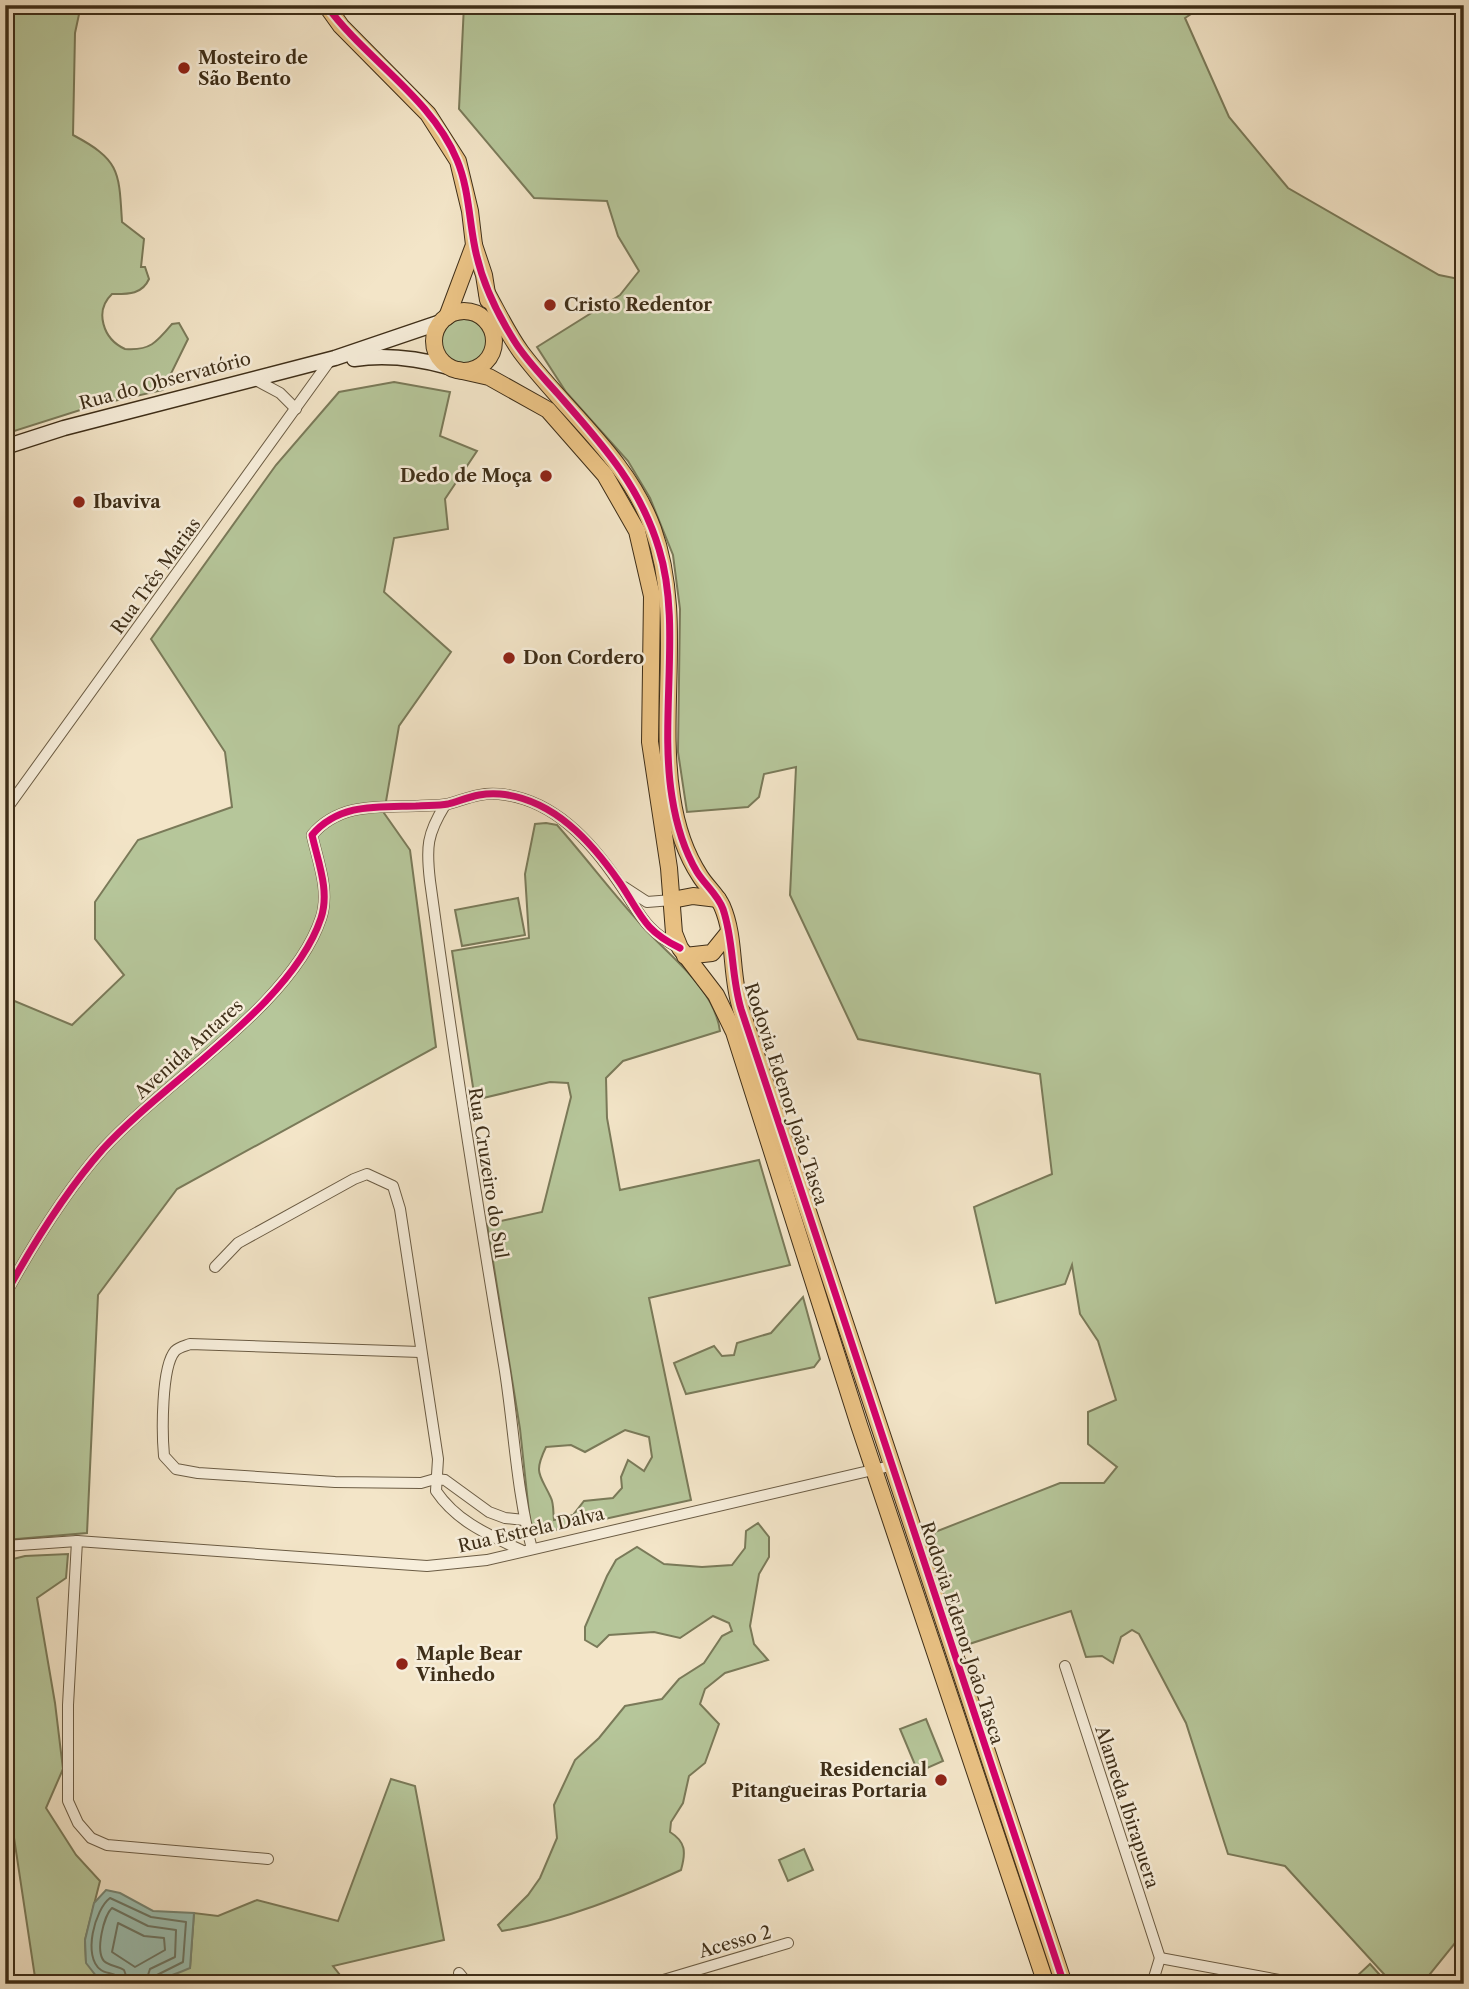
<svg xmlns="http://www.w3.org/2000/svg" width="1469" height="1989" font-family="'Libre Caslon Text',serif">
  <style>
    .green { fill: #b6c69a; stroke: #7a7a59; stroke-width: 2; fill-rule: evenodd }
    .water { fill: #9cbfb1; stroke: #768574; stroke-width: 2 }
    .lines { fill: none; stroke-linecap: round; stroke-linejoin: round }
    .shore { stroke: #6d7664; stroke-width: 2 }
    .street-casing { stroke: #6b5c44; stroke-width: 12 }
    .secondary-casing { stroke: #3e2e18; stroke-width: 17 }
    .primary-casing { stroke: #3e2e18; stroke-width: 18 }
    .street { stroke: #f7eedb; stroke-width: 10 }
    .secondary { stroke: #f7eedb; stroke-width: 14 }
    .primary { stroke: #eac284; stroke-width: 16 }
    .cycleway-casing { stroke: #f7eedb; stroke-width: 11 }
    .cycleway { stroke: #d6006c; stroke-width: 7 }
    .poi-dot { fill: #8f2418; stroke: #f7eedb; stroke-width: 2.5 }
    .labels { text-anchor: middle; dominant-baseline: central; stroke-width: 5; stroke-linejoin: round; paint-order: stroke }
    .poi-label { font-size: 18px; font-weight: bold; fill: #3e2e18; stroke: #f7eedb; text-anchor: start }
    .street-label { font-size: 18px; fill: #3e2e18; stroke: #f7eedb }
  </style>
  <rect width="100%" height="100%" fill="#f3e5c8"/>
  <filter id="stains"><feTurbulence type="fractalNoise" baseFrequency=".00286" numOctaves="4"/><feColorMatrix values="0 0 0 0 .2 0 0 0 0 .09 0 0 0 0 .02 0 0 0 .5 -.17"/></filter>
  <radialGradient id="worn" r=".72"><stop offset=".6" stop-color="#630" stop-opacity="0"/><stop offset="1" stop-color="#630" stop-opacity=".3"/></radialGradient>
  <g class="green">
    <path d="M5,5H81L75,33L73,135C120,160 119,171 122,222L144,239L141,267H145L149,279C142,295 127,294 112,294C94,311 103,339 125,349C150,351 157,342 172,324L179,323L188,339L163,390L96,405L5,434Z"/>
    <path d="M464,5H1205L1185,18L1229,117L1288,188L1439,275L1464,280V1932L1422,1984H1393L1285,1866L1228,1854L1186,1723L1139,1634L1132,1630L1121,1637L1113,1663L1102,1656L1086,1657L1071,1611L966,1645L957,1636L930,1551L935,1532L1060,1483H1104L1117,1467L1088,1444V1412L1116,1400L1098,1341L1080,1314L1072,1265L1065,1284L996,1303L974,1207L1052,1174L1040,1074L858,1039L790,895L796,767L764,774L759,797L748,807L687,812L678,752L680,609L673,555L650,498L628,461L566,392L537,347L620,295L639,271L618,236L607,201L534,198L459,109Z"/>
    <circle cx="464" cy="342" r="23"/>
    <path d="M394,382L450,392L440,436L477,451L445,499L448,529L394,538L384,592L451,652L399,726L384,813L410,850L436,1047L177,1189L98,1295L87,1533L5,1540V997L72,1025L124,975L95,939V902L138,840L232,807L225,752L151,639L276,465L339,392Z"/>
    <path d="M546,823L557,825C588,860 616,898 648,932C675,961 714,989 720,1031L623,1061L606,1078L607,1118L620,1190L759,1160L790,1265L649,1298L691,1500L541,1533L530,1522L520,1429L487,1224L542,1212L571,1097L568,1083L550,1082L475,1100L452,951L529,938L525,874L535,824ZM625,1430L649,1437L652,1457L644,1471L628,1460L621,1477L622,1488L613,1498L584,1501L573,1515L554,1520C553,1514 554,1504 551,1498C540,1474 533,1474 546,1447L571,1445L585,1452Z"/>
    <path d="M518,898L525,935L462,946L455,910Z"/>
    <path d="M803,1297L820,1359L814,1367L686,1394L674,1363L714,1346L722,1356L734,1355L737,1343L771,1333Z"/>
    <path d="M758,1523L769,1537V1557L759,1574L750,1626L754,1644L768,1660L725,1673L705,1689L700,1704L719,1724L705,1763L689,1776L683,1803L671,1822L670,1832C686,1842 686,1852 681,1870C622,1897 565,1920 502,1931L498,1925L528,1895L540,1878L557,1838L554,1805L575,1760L599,1738L625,1706L662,1699L679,1679L704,1663L722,1636L732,1631L729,1623L713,1616L680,1638L654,1632L609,1635L597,1647L585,1640V1627L607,1576L616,1560L637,1547L664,1564L702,1567L732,1565L745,1548L746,1531Z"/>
    <path d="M68,1554L66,1578L37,1598L55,1703L63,1769L46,1808L76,1855L100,1881L85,1940L86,1962L190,1968L194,1913L218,1916L257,1900L338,1921L391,1779L415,1786L444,1940L333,1966L347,1984H36L5,1778V1561L25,1556Z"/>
    <path d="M926,1719L943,1761L918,1772L900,1729Z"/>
    <path d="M804,1849L813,1870L788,1881L779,1860Z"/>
    <path d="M1370,1964L1388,1984H1362L1356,1977Z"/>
  </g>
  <path class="water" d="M106,1890L120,1893L153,1911L194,1913L190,1968C153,1984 138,1986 97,1977L86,1963L85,1940L94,1903Z"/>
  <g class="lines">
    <g class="shore">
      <path d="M118,1923L144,1936L164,1938L165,1950L135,1967L112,1952Z"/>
      <path d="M120,1984L117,1976C112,1973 105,1973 101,1970C82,1957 95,1909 110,1898L151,1917L186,1922L183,1962L157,1975L154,1984"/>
      <path d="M129,1984L124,1970C118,1966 109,1966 104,1961C95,1951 104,1915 112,1908L148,1926L176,1930L175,1957L150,1969L145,1984"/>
    </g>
    <defs>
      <g id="street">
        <path d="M252,378L280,393L296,409"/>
        <path d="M445,805C427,834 426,847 430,881C452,1043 477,1204 504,1365C514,1426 516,1489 532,1549"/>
        <path d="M5,811L331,359"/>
        <path d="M624,887L647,902L672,900"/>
        <path d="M215,1267L238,1243L354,1179L367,1174L393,1186L400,1209L438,1459L436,1491C457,1522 489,1535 521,1550"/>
        <path d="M5,1295C33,1244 64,1193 103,1149C166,1080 292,1005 321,918C330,891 318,862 312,835C339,803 378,807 416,806C426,805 438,806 448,804C466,799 480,792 499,794C553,799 591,841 619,883C641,914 643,929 679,948"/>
        <path d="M420,1352L190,1344C185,1346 179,1347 175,1351C161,1367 162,1434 164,1456L176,1469L198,1473L335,1482L421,1483L435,1479L445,1480L489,1512L505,1518L524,1520"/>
        <path d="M77,1541L68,1705V1801L78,1823L91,1838L107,1845L268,1859"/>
        <path d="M5,1546L77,1541L427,1566L487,1560L890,1466"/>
        <path d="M1065,1666L1160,1958"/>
        <path d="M1160,1958L1301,1984"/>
        <path d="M459,1973L468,1984"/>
        <path d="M650,1984L788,1943"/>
        <path d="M1152,1984L1160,1958"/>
      </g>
      <g id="secondary">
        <path d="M354,359C387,354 417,358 449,367"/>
        <path d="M5,447L64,428L335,358L441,322"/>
      </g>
      <g id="primary">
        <path d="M326,5L341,26L428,114L458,161L470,211L474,245L447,317"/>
        <path d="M474,245L484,275L488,300"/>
        <path d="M487,293C498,313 508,334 521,352C566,412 627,458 653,529C684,615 658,708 672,797C676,824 685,853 700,876C706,886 717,895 722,906C736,938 730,975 741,1009L1064,1984"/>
        <circle cx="464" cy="341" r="30"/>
        <path d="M458,370L489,377L548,410L605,475L637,531L652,596L650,742L669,868L674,933L680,948L716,995L734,1032L859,1425L1046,1984"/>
        <path d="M672,900L693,896L718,899"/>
        <path d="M685,956L712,953L729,932"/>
      </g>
    </defs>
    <use href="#street" class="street-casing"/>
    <use href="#secondary" class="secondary-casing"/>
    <use href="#primary" class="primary-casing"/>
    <use href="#street" class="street"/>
    <use href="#secondary" class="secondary"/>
    <use href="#primary" class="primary"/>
    <defs>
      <g id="cycleway">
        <path d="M326,5C365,59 431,97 457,160C468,186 469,216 474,243C480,278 496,312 515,342C527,361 543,377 558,394C601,443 640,485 659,549C682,623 659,717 672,797C676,823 684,850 697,872C705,885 718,895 723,909C734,941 731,976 741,1009L1064,1984"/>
        <path d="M5,1295C33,1244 64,1193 103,1149C166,1080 292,1005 321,918C330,891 318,862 312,835C339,803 378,807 416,806C426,805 438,806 448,804C466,799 480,792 500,794C553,799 591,841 620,883C641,914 643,930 680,948"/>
      </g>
    </defs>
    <use href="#cycleway" class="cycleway-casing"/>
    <use href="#cycleway" class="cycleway"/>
  </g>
  <g class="poi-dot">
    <circle cx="184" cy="68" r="7"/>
    <circle cx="550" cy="305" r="7"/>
    <circle cx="546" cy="476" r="7"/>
    <circle cx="79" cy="502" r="7"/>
    <circle cx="509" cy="658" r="7"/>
    <circle cx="402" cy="1664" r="7"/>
    <circle cx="941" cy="1780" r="7"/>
  </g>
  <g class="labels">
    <g class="poi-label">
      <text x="198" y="58">Mosteiro de<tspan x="198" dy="21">São Bento</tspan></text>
      <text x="564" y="305">Cristo Redentor</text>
      <text x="532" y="476" text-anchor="end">Dedo de Moça</text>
      <text x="93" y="502">Ibaviva</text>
      <text x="523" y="658">Don Cordero</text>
      <text x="416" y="1654">Maple Bear<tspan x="416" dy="21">Vinhedo</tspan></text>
      <text x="927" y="1770" text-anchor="end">Residencial<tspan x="927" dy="21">Pitangueiras Portaria</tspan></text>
    </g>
    <g class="street-label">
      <text transform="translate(165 381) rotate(-15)">Rua do Observatório</text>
      <text transform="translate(156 576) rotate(-54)">Rua Três Marias</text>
      <text transform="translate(189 1049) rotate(-42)">Avenida Antares</text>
      <text transform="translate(786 1094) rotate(72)">Rodovia Edenor João Tasca</text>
      <text transform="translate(488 1173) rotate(81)">Rua Cruzeiro do Sul</text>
      <text transform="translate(531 1530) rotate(-13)">Rua Estrela Dalva</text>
      <text transform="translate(962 1633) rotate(72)">Rodovia Edenor João Tasca</text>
      <text transform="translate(1127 1807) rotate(72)">Alameda Ibirapuera</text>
      <text transform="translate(735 1942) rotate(-16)">Acesso 2</text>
    </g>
  </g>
  <rect width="1469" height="1989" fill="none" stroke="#f3e5c8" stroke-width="28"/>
  <rect x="7" y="7" width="1455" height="1975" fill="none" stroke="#3e2e18" stroke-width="3.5"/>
  <rect x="14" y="14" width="1441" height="1961" fill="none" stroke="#3e2e18" stroke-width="2"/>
  <rect width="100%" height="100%" filter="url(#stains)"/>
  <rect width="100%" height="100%" fill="url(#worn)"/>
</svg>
